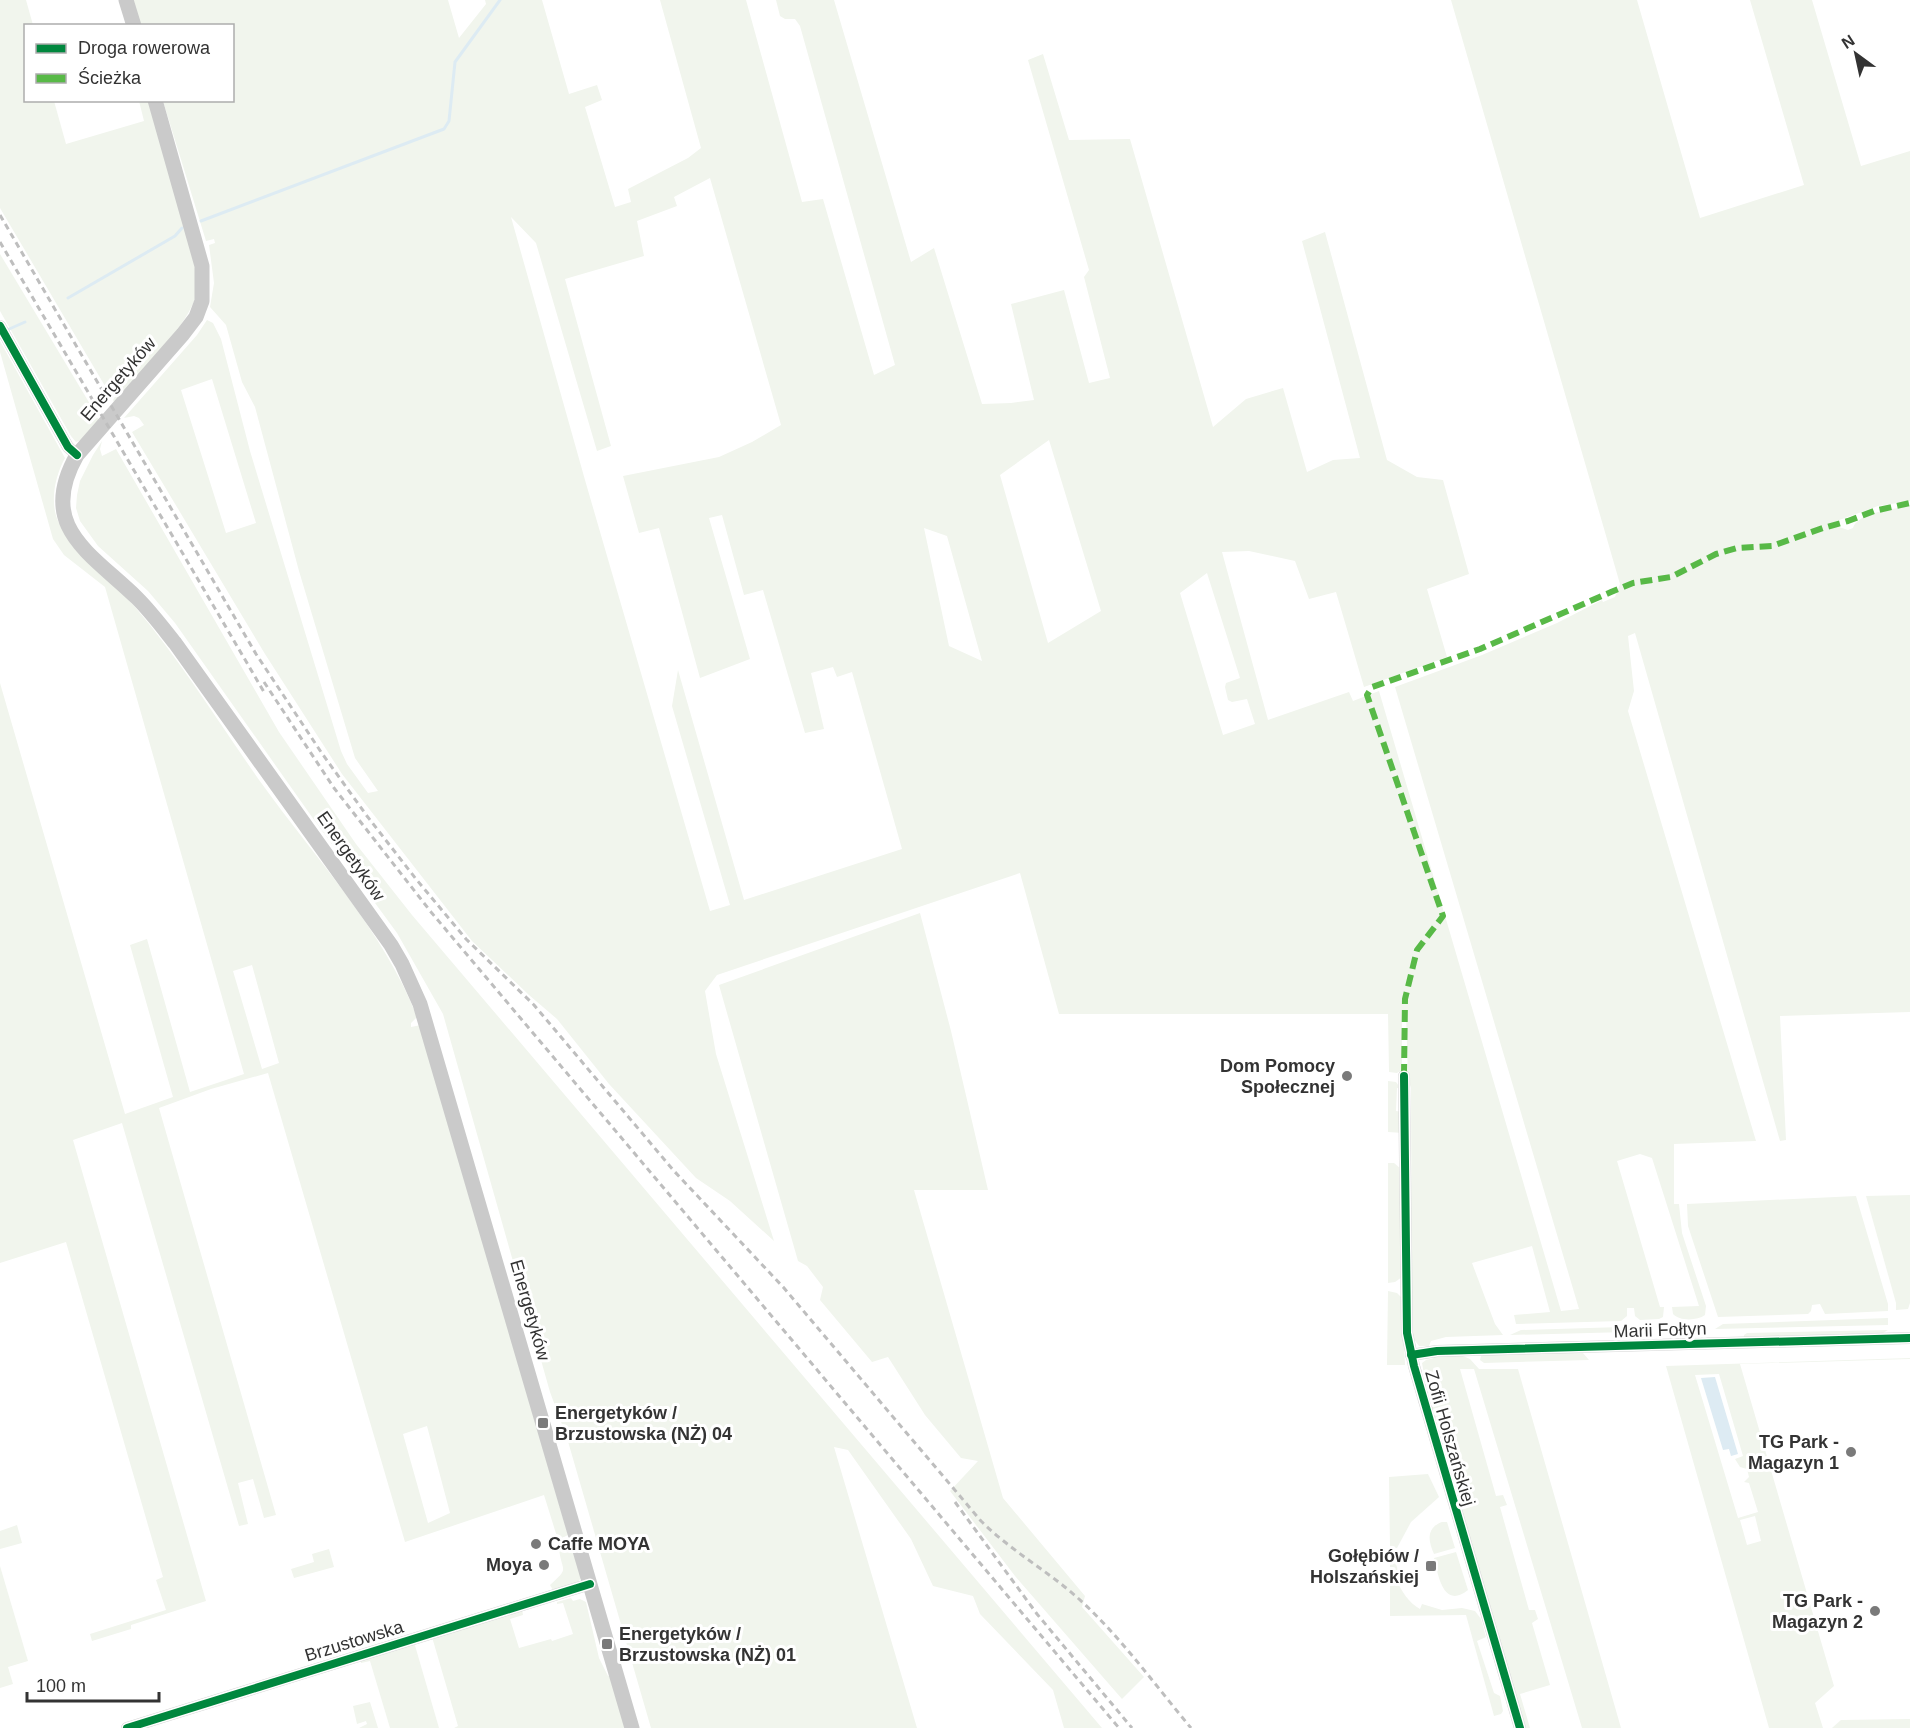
<svg xmlns="http://www.w3.org/2000/svg" width="1910" height="1728" font-family="Helvetica,sans-serif">
  <style>
    .green { fill: #f1f5ed; fill-rule: evenodd }
    .water { fill: #ddebf3 }
    .lines { fill: none; stroke-linecap: round; stroke-linejoin: round }
    .stream { stroke: #ddebf3; stroke-width: 3 }
    .minor { stroke: #d7d7d7; stroke-width: 12 }
    .major { stroke: #cacaca; stroke-width: 15 }
    .rail { stroke: #bebebe; stroke-width: 3; stroke-dasharray: 6 4.5; stroke-linecap: butt }
    .quiet { stroke: #58b947; stroke-width: 6; stroke-dasharray: 12 6; stroke-linecap: butt }
    .cycleway-casing { stroke: #fff; stroke-width: 11 }
    .cycleway { stroke: #00873e; stroke-width: 8 }
    .poi-dot { fill: #7a7a7a; stroke: #fff; stroke-width: 2 }
    .labels { text-anchor: middle; dominant-baseline: central; stroke-width: 6; stroke-linejoin: round; paint-order: stroke }
    .street-label { font-size: 18px; fill: #333; stroke: #fff }
    .poi-label { font-size: 18px; font-weight: bold; fill: #333; stroke: #fff; text-anchor: end }
  </style>
  <rect width="100%" height="100%" fill="#fff"/>
  <g class="green">
    <path d="M0,0H26L33,25L26,26V100L54,101L66,144L144,121L139,101H150L197,264C197,273 199,283 197,292C190,325 138,375 114,402L113,400L119,390L118,379L105,386L0,208Z"/>
    <path d="M133,0H448L459,38L486,4L485,0H542L569,94L597,85L602,100L585,107L615,207L631,202L628,189L688,158L701,148L660,0H746L802,202L823,199L874,375L895,365L800,26L795,19H785L780,16L776,0H834L911,262L934,248L982,404L1011,403L1034,400L1011,304L1064,290L1089,383L1110,378L1084,277L1089,270L1028,60L1043,54L1069,140L1130,139L1213,427L1246,399L1283,388L1307,472L1333,460L1360,458L1302,241L1325,232L1387,460L1417,477L1443,480L1469,574L1427,589L1447,657L1364,687L1336,592L1309,599L1295,561L1249,551L1222,552L1268,720L1349,692L1353,701L1379,691L1561,1311L1579,1309L1395,687L1482,655L1557,623L1602,600L1603,602L1615,597L1620,584L1451,0H1637L1700,218L1804,185L1750,0H1812L1861,166L1910,151V501L1878,506L1831,523L1832,527H1839L1848,530L1853,528C1858,512 1895,509 1910,506V1012L1780,1016L1786,1140L1780,1141L1635,633L1628,636L1634,691L1628,711L1756,1141L1674,1144V1204H1679L1682,1233L1706,1306L1705,1315C1697,1321 1679,1321 1673,1314L1672,1307L1699,1306L1652,1158L1640,1154L1617,1161L1660,1307H1664L1663,1317L1659,1319L1640,1320L1635,1316L1634,1308H1627V1316L1621,1321L1516,1324L1514,1315L1550,1312L1532,1246L1472,1263L1495,1324L1503,1335L1446,1337L1431,1341L1429,1346H1419L1413,1338L1412,1332L1411,1088L1408,1078L1406,1014H1402V1070L1397,1073L1389,1072L1388,1014H1059L1020,873L717,975L705,991L716,1054L774,1241L730,1201L696,1178L609,1084L557,1019L529,995L472,941L342,774L265,654L132,432L144,425L139,418L134,416L124,418L197,335L207,320L213,323L221,339L250,451L341,751L347,764L368,793L378,791L355,758L299,571L255,407L242,382L226,325L210,307L214,283L209,245L215,243L214,239L206,241L163,101L232,100V26L140,25ZM710,178L781,425L752,442L719,457L623,476L639,533L659,528L700,678L750,659L709,518L722,515L744,595L763,590L805,733L824,729L811,673L833,667L837,677L852,672L902,849L744,900L678,670L672,706L730,905L710,911L585,480L511,217L536,243L597,451L611,446L565,279L644,256L637,221L677,206L674,197ZM212,379L256,523L226,533L181,390ZM1049,440L1101,611L1048,643L1000,475ZM924,528L947,536L982,661L949,646ZM1207,573L1240,678L1226,683L1225,687L1228,700L1232,702L1247,699L1255,724L1223,735L1180,593Z"/>
    <path d="M0,254L90,404L77,413L88,420L98,418L99,420L81,440L76,442L71,436L0,311Z"/>
    <path d="M0,341L65,458C55,476 49,503 59,523C63,530 72,537 77,543C96,565 116,585 135,607C182,662 220,725 262,784C315,858 384,931 417,1017L411,1023V1027L421,1025L568,1535L558,1540L544,1495L405,1542L268,1073L211,1089L159,1108L276,1515L264,1518L253,1479L238,1483L248,1524L239,1526L122,1123L73,1140L206,1601L131,1625V1629L92,1641L90,1634L166,1610L156,1580L163,1577L66,1242L0,1263V683L125,1114L173,1097L130,945L147,939L190,1092L244,1074L105,587L64,555L53,539L0,352ZM252,965L279,1063L262,1069L233,971ZM427,1426L450,1513L428,1523L403,1434Z"/>
    <path d="M102,441L100,449L102,456L116,449L279,732L356,844L412,915L1102,1728H1064L1053,1690L980,1614L973,1596L933,1586L911,1539L848,1450L834,1447L917,1728H651L567,1438L550,1392L443,1014L397,933L312,817L175,623L148,591L98,546L80,521L76,508L77,495L80,481L93,455Z"/>
    <path d="M920,913L951,1031L988,1190H914L1003,1498L1085,1596L1082,1607L1144,1677L1122,1699L1015,1576L950,1491L978,1461L961,1458L925,1415L888,1357L872,1362L820,1300L823,1287L807,1266L798,1261L719,985Z"/>
    <path d="M1388,1081L1396,1082L1401,1089L1397,1088L1396,1111L1403,1112V1133L1388,1132Z"/>
    <path d="M1388,1163H1394L1401,1169L1402,1277L1395,1282L1388,1283Z"/>
    <path d="M1910,1195V1303L1908,1309L1896,1310V1303L1866,1196Z"/>
    <path d="M1856,1196L1888,1304V1311L1825,1314L1820,1304L1812,1305L1811,1311L1808,1314L1718,1317L1688,1226L1687,1204Z"/>
    <path d="M1388,1291L1397,1293L1402,1298L1405,1365H1387Z"/>
    <path d="M1888,1318V1325L1715,1329L1723,1324Z"/>
    <path d="M1622,1327L1627,1332L1510,1335L1521,1330Z"/>
    <path d="M1888,1330L1883,1333L1744,1337V1335L1747,1333Z"/>
    <path d="M1578,1352L1583,1353L1589,1360L1484,1363L1480,1360L1481,1356L1486,1354Z"/>
    <path d="M1434,1356H1463L1470,1359L1479,1369H1518L1621,1728H1582L1474,1369H1460L1496,1496L1503,1495L1507,1505L1500,1507L1529,1610H1535L1538,1619L1532,1623L1550,1685L1520,1694L1530,1728H1526L1422,1374H1424L1422,1363L1426,1360L1434,1358Z"/>
    <path d="M1910,1358V1359L1740,1364L1834,1686L1815,1703L1823,1728H1769L1666,1366ZM1719,1374L1743,1456L1735,1459L1740,1467L1747,1469L1749,1477L1744,1482L1749,1483L1758,1512L1738,1518L1695,1375ZM1755,1516L1761,1541L1747,1545L1740,1520Z"/>
    <path d="M1428,1474L1439,1497L1411,1522L1397,1548H1390L1389,1477Z"/>
    <path d="M1442,1522H1447L1455,1548L1434,1554C1428,1541 1426,1528 1442,1522Z"/>
    <path d="M17,1525L22,1543L0,1549V1531Z"/>
    <path d="M570,1545L573,1547L582,1577L576,1584L553,1590L550,1585C570,1567 562,1573 559,1549Z"/>
    <path d="M329,1549L334,1567L294,1578L291,1569L314,1562L312,1554Z"/>
    <path d="M1456,1552L1468,1590C1443,1610 1438,1574 1434,1558Z"/>
    <path d="M1390,1562L1396,1564L1400,1577L1396,1579C1402,1592 1408,1602 1420,1609L1422,1604L1442,1610L1462,1608L1475,1611L1481,1619L1486,1637L1477,1641L1494,1693L1500,1696L1503,1711L1501,1714L1494,1716L1466,1615L1390,1616Z"/>
    <path d="M0,1566L28,1661L8,1667L13,1684L0,1688Z"/>
    <path d="M571,1598L573,1601L580,1599L586,1602L599,1658L608,1676L612,1675L626,1728H454L458,1726L432,1637L522,1609L523,1615L510,1619L519,1648L551,1639L552,1641L573,1634L563,1603L557,1604V1602Z"/>
    <path d="M414,1642L439,1728H390L370,1661L361,1663V1660Z"/>
    <path d="M370,1702L378,1728H359L367,1724L366,1721L357,1724L353,1706Z"/>
    <path d="M1910,1719V1728H1832L1841,1720Z"/>
  </g>
  <path class="water" d="M1715,1377L1738,1454L1731,1456L1729,1449L1723,1450L1701,1378Z"/>
  <g class="lines">
    <g class="stream">
      <path d="M201,221L444,129L449,121L455,62L500,0"/>
      <path d="M68,298L175,236L182,228"/>
      <path d="M7,330L25,322"/>
    </g>
    <g class="minor">
      <path d="M0,326L68,447L77,455"/>
      <path d="M1404,1076L1407,1333L1414,1366L1520,1728"/>
      <path d="M1411,1355L1437,1351L1910,1338"/>
      <path d="M127,1728L590,1584"/>
    </g>
    <g class="major">
      <path d="M126,0L134,26"/>
      <path d="M155,100L202,266V301L196,317L183,334L77,455C36,527 91,553 137,598C151,612 163,628 175,643L391,945L402,964L420,1004L632,1728"/>
    </g>
    <g class="rail">
      <path d="M0,215L256,654L321,752L367,816L416,879L466,939L534,1005L674,1171L784,1288L981,1521C1011,1551 1048,1571 1079,1599C1120,1636 1155,1685 1191,1728"/>
      <path d="M0,242L264,692"/>
      <path d="M264,682L334,788L431,912L1119,1728"/>
      <path d="M955,1502L1037,1614L1132,1728"/>
    </g>
    <path class="quiet" d="M1404,1076L1405,999L1417,950L1443,916L1367,695L1372,687L1480,649L1611,592L1633,583L1671,577L1716,554L1737,548L1772,546L1823,528L1848,521L1874,511L1910,503"/>
    <defs>
      <g id="cycleway">
        <path d="M0,326L68,447L77,455"/>
        <path d="M1404,1076L1407,1333L1414,1366L1520,1728"/>
        <path d="M1411,1355L1437,1351L1910,1338"/>
        <path d="M127,1728L590,1584"/>
      </g>
    </defs>
    <use href="#cycleway" class="cycleway-casing"/>
    <use href="#cycleway" class="cycleway"/>
  </g>
  <g class="poi-dot">
    <circle cx="1347" cy="1076" r="6"/>
    <rect x="537" y="1417" width="12" height="12" rx="3"/>
    <circle cx="1851" cy="1452" r="6"/>
    <circle cx="536" cy="1544" r="6"/>
    <circle cx="544" cy="1565" r="6"/>
    <rect x="1425" y="1560" width="12" height="12" rx="3"/>
    <circle cx="1875" cy="1611" r="6"/>
    <rect x="601" y="1638" width="12" height="12" rx="3"/>
  </g>
  <g class="labels">
    <g class="street-label">
      <text transform="translate(118 379) rotate(-49)">Energetyków</text>
      <text transform="translate(351 856) rotate(55)">Energetyków</text>
      <text transform="translate(530 1310) rotate(74)">Energetyków</text>
      <text transform="translate(1660 1330) rotate(-2)">Marii Fołtyn</text>
      <text transform="translate(1450 1438) rotate(74)">Zofii Holszańskiej</text>
      <text transform="translate(354 1641) rotate(-17)">Brzustowska</text>
    </g>
    <g class="poi-label">
      <text x="1335" y="1066">Dom Pomocy<tspan x="1335" dy="21">Społecznej</tspan></text>
      <text x="555" y="1413" text-anchor="start">Energetyków /<tspan x="555" dy="21">Brzustowska (NŻ) 04</tspan></text>
      <text x="1839" y="1442">TG Park -<tspan x="1839" dy="21">Magazyn 1</tspan></text>
      <text x="548" y="1544" text-anchor="start">Caffe MOYA</text>
      <text x="1419" y="1556">Gołębiów /<tspan x="1419" dy="21">Holszańskiej</tspan></text>
      <text x="532" y="1565">Moya</text>
      <text x="1863" y="1601">TG Park -<tspan x="1863" dy="21">Magazyn 2</tspan></text>
      <text x="619" y="1634" text-anchor="start">Energetyków /<tspan x="619" dy="21">Brzustowska (NŻ) 01</tspan></text>
    </g>
  </g>
  <rect x="24" y="24" width="210" height="78" fill="#ffffff" stroke="#adadad" stroke-width="1.5"/>
  <rect x="36" y="44" width="30" height="9" fill="#00873e" stroke="#adadad" stroke-width="1.5"/>
  <text x="78" y="54" font-size="18" fill="#333333">Droga rowerowa</text>
  <rect x="36" y="74" width="30" height="9" fill="#58b947" stroke="#adadad" stroke-width="1.5"/>
  <text x="78" y="84" font-size="18" fill="#333333">Ścieżka</text>
  <g transform="translate(1856 54) rotate(327)" stroke="#ffffff" stroke-width="4.5" paint-order="stroke">
  <path d="M0-4.5L10 22L0 15L-10 22Z" fill="#333333"/>
  <text y="-9" font-size="16" font-weight="bold" text-anchor="middle" fill="#333333">N</text>
  </g>
  <path d="M27 1692v9h132v-9" fill="none" stroke="#333333" stroke-width="3"/>
  <text x="36" y="1692" font-size="18" fill="#333333" stroke="#ffffff" stroke-width="4.5" paint-order="stroke">100 m</text>
</svg>
